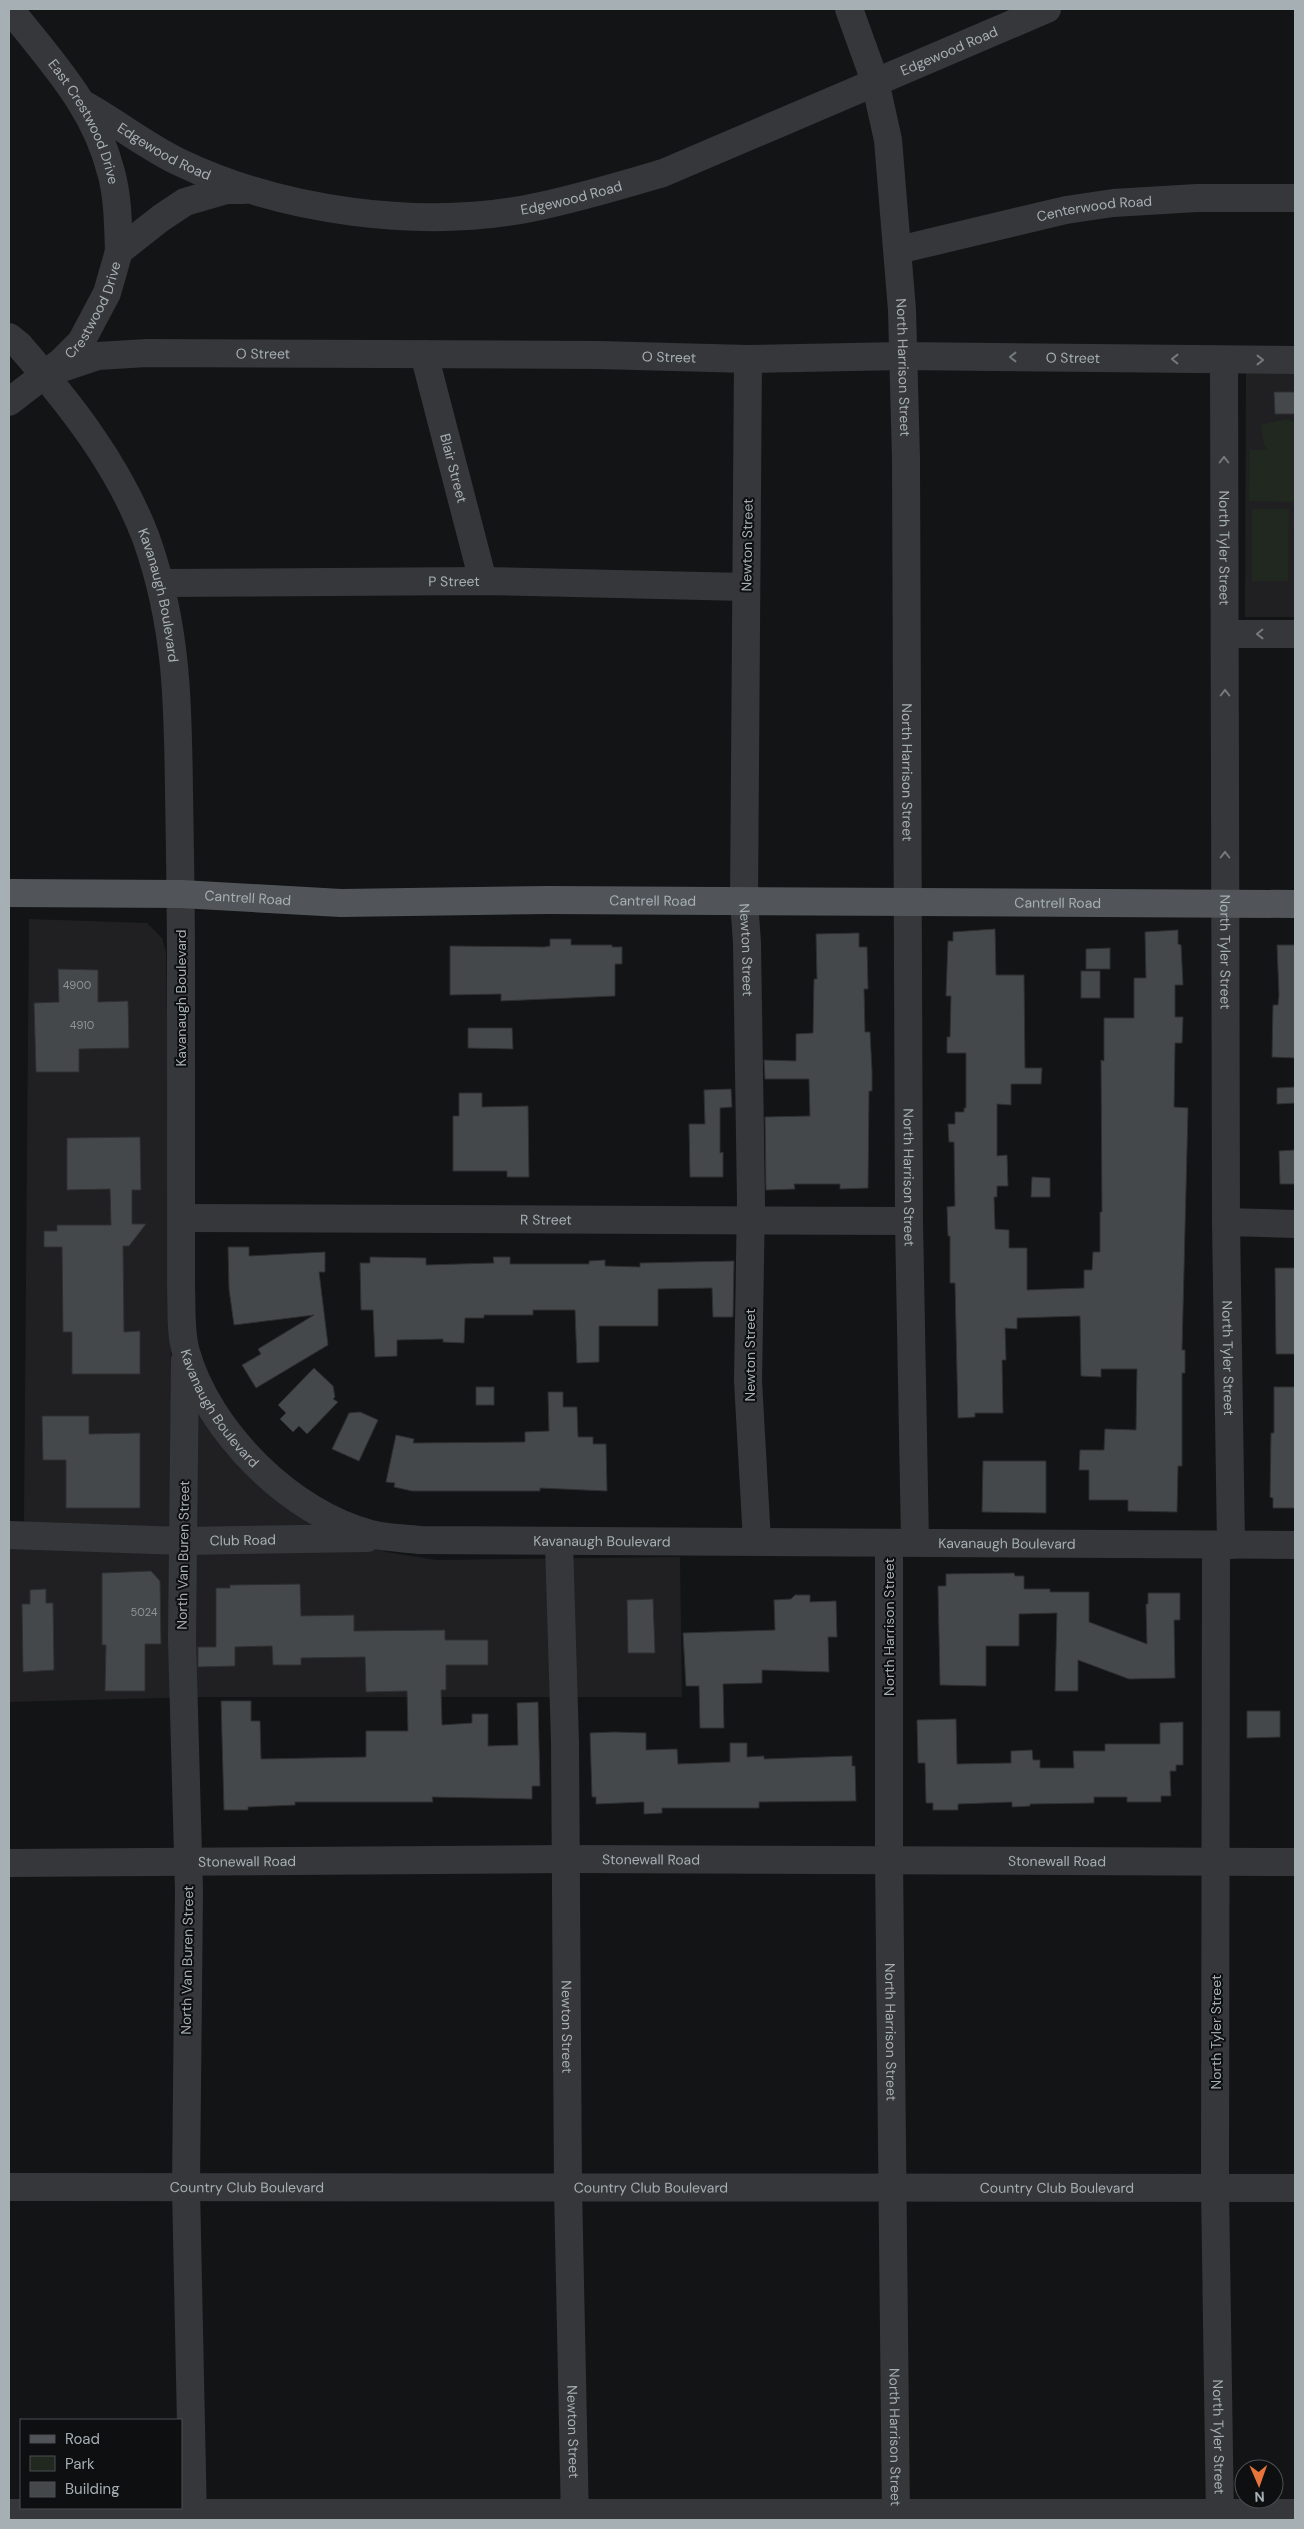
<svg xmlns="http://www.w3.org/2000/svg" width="1304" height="2529" font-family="'DM Sans',sans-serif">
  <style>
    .built { fill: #202022 }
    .green { fill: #212820 }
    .building { fill: #45484a; stroke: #2e2f31 }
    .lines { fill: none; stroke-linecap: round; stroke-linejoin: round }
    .minor { stroke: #35373a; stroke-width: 28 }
    .major { stroke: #515559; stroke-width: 28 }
    .oneway { stroke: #73797d }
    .labels { text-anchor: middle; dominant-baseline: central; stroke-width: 4; stroke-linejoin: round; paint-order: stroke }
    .number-label { font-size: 11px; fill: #8e959a }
    .street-label { font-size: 14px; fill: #a6afb4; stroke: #0e0f10 }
  </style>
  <rect width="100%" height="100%" fill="#131415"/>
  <g class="built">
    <path d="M1246,373H1295V617H1245Z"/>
    <path d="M29,919L147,923L162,938L166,952L167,1013L171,1370L226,1453L267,1492L311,1522L386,1552L437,1560L680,1557L682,1697H201L9,1702V1549H23L24,1518Z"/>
  </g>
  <g class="green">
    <path d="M1286,419L1295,422V502L1249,501L1250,450H1268L1264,445L1261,425Z"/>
    <path d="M1252,509H1289L1288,581H1252Z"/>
  </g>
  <g class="building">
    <path d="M1274,392H1295V414H1275Z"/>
    <path d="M995,929L996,975H1024L1025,1068H1042L1041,1084H1011V1105L997,1104V1156L1007,1155L1008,1186H997V1197H994L995,1229L1009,1230V1248H1027V1290L1084,1288V1270H1092L1093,1252H1100V1212H1102L1101,1060L1104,1061V1018H1134V978H1146L1145,932L1178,930V944L1181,945L1183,985H1175V1017H1183L1182,1043H1175L1174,1107L1188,1108L1182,1350H1185V1373H1182V1466H1178L1177,1512L1128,1511V1500H1089V1470H1079L1080,1450H1104L1105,1429L1136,1430L1137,1369H1101V1377L1081,1376L1080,1316L1017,1318V1329L1005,1328L1006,1360H1002L1003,1413H975V1417L958,1418L955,1283H950V1236H948L947,1207L955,1206L954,1142H949L948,1124H955V1112H964V1108H966V1053H947V1037H950L951,996H946L948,941H953V932Z"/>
    <path d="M859,933V947H867L868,989H864L865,1032H870L872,1071V1091H869L868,1188L840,1189V1184H794L795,1189L766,1190L765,1117L810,1116L809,1079H765L764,1060L796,1061V1034L813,1033L814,979H817L816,934Z"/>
    <path d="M550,939H571V945H612V947H622V964H615V996L501,1001V994L450,995V946L544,947L550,946Z"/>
    <path d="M1277,945H1295V1058L1272,1057L1273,1005H1278L1279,995Z"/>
    <path d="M1110,948V969H1086V949Z"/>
    <path d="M58,969L98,970V1002L128,1001L129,1048L79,1049V1072H36L34,1003L59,1002Z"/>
    <rect x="1081" y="971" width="19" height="27"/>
    <path d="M468,1028H512L513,1049L468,1048Z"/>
    <path d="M1295,1087V1103L1277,1104V1088Z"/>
    <path d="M731,1089L732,1107L720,1108V1153L723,1152V1177H690L689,1124H705L704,1090Z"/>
    <path d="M459,1093H482V1107L528,1106L529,1177H507V1171H453V1116H459Z"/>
    <path d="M140,1137L141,1190H132V1224H146L129,1246H123L124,1332L140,1331V1374H72V1332H63L62,1247H44V1231H57V1225H111L110,1189L67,1190V1138Z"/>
    <path d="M1295,1150V1184H1280L1279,1151Z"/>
    <path d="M1032,1177L1050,1178V1197H1031Z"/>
    <path d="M228,1247H249V1256L325,1252V1272H319L328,1345L256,1388L242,1365L261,1354L258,1349L314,1315L234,1325L229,1289Z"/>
    <path d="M370,1257L426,1258V1265L494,1263L493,1257H510V1264H589V1261L605,1260V1266L640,1267V1263L734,1261L733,1317H713L712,1288L658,1289V1326H599V1362L577,1363L575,1310H533V1315H484V1318H465L464,1343L443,1342V1339L397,1340V1356L375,1357L373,1310H361L360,1263H370Z"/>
    <path d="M1275,1268H1295V1354H1276Z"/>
    <path d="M314,1368L333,1386L335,1397L333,1399L338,1402L307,1434L299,1426L293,1432L280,1419L286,1413L278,1405Z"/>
    <rect x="476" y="1387" width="18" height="18"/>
    <path d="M1274,1387H1295V1508H1273V1498L1270,1497L1271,1433H1274Z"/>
    <path d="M548,1392H563V1407H577L578,1437H593V1444H606L607,1491L540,1488V1491H412L394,1487L395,1483L386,1482L396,1435L414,1439L413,1443L525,1442V1432L549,1431Z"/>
    <path d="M360,1412L378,1420L359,1461L332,1449L349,1413Z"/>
    <path d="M42,1416H89V1434L140,1433V1508H66V1460H43Z"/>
    <path d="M983,1461H1046V1513L982,1512Z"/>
    <path d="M151,1571L160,1581L161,1644H145V1691H105L106,1645H102V1573Z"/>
    <path d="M1014,1573L1015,1576H1024V1589H1050V1592H1089V1622L1147,1644L1146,1604H1148V1593H1180V1620H1174L1175,1678L1129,1679L1078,1660V1691H1055L1057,1613L1019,1614V1646H986V1686L940,1685L938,1586H946V1574Z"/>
    <path d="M300,1584L301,1616L354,1615V1631L445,1630V1640H488V1665H446V1690H441L442,1725L472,1723V1714H488V1746L518,1745L517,1703L538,1702L540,1786H532V1799L432,1797L433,1802H295V1805L248,1807V1810H224L221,1701H251V1721H260L261,1759L366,1757V1731H408L407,1691L366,1692L365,1657L301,1658V1665H273L272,1646L235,1647V1666L198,1667V1647H216V1588H230V1585Z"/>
    <path d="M46,1589V1603H53L54,1670L23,1672L22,1604H30V1590Z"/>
    <path d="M795,1595H810V1602L836,1601L837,1637H828L829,1672L762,1670V1683L723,1684L724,1728H700L699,1686H686L683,1633L775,1630L774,1600L791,1599Z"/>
    <path d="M653,1599L655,1653H628L627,1600Z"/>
    <path d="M1247,1711H1280V1737L1247,1738Z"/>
    <path d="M956,1719L957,1764L1011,1763V1751L1032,1750L1033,1760H1040V1768H1074L1073,1751H1105V1744H1160V1723L1183,1722V1765H1176V1771H1170L1171,1796H1161V1802H1127V1797H1094V1803L1030,1804V1806L1012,1807V1802L958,1804V1810H933V1803H926L925,1763H918L917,1720Z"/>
    <path d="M614,1732L646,1733V1750L677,1749L678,1764L730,1762V1743H747V1757L764,1756V1759L852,1756V1766H855L856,1801L759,1802V1808H662V1813L644,1814V1802L596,1804V1797H592L590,1733Z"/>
  </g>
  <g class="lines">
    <g class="minor">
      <path id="s1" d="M10,9C51,62 94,105 111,172C118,197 118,225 119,251"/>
      <path id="s2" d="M849,9L875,81L888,140L902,310L906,459L909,1221L915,1542"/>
      <path id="s3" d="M85,105C117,123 146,146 179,162C281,211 420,230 531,208C576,199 619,186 663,173L1047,9"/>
      <path id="s4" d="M898,250L1066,210L1113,203L1197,198H1295"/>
      <path id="s5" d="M9,337L19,345C70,404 118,464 146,538C177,625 178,702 179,792C180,850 181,907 181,965C180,1073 182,1180 181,1287C182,1307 180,1332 186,1352C208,1431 291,1514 371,1534C387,1538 404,1538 420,1540L1295,1545"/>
      <path id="s6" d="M424,354L483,581"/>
      <path id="s7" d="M748,359L744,901L747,943L751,1201L748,1381L757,1541"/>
      <path id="s8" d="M1224,360L1226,1222L1231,1545"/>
      <path id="s9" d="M44,374L98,356L147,353L598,355L748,359L902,356L1295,360"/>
      <path id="s10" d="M9,402L62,361L81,342L107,293L119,251L161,218L185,202L226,190H244"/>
      <path id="s11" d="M160,583L483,581L746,587"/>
      <path d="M1225,634H1295"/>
      <path id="s12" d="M182,1218L909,1221"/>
      <path d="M1226,1222L1295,1224"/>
      <path d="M185,1360L182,1640L189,1890L186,2187L193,2520"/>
      <path id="s13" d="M9,1535L183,1541L367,1538"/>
      <path id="s14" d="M559,1542L565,1743L568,2187L575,2520"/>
      <path id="s15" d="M889,1543V1860L896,2520"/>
      <path id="s16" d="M1216,1545L1215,2188L1220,2520"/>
      <path id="s17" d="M9,1863L566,1859L1295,1862"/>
      <path id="s18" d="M9,2187L1295,2188"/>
      <path d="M9,2513H1295"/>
    </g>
    <path class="major" id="s19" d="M9,893L181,894L341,903L548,900L1295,904"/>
  </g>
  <defs><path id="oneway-chevron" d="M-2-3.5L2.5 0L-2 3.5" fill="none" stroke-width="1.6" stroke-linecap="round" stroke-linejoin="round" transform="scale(1.25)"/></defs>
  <g class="oneway">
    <use href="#oneway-chevron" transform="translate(1013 357) rotate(-180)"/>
    <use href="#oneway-chevron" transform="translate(1175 359) rotate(-179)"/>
    <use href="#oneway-chevron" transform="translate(1260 360)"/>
    <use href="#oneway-chevron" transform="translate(1224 460) rotate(-90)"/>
    <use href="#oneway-chevron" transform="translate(1260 634) rotate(179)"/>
    <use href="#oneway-chevron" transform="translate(1225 693) rotate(-90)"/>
    <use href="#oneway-chevron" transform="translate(1225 855) rotate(-90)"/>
  </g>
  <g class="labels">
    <g class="number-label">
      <text x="77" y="985">4900</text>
      <text x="82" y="1025">4910</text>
      <text x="144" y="1612">5024</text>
    </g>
    <g class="street-label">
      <text stroke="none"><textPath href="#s3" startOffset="918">Edgewood Road</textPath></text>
      <text stroke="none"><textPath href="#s1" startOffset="136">East Crestwood Drive</textPath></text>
      <text stroke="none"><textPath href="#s3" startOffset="92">Edgewood Road</textPath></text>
      <text stroke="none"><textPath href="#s3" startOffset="512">Edgewood Road</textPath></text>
      <text stroke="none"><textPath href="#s4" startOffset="201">Centerwood Road</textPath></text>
      <text stroke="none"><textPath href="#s10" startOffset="128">Crestwood Drive</textPath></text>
      <text stroke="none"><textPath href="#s9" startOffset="222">O Street</textPath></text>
      <text stroke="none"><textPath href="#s9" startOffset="628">O Street</textPath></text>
      <text stroke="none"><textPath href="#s9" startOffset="1032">O Street</textPath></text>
      <text stroke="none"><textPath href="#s2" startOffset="365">North Harrison Street</textPath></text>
      <text stroke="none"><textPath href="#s6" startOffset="118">Blair Street</textPath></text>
      <text transform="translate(747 545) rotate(-89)">Newton Street</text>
      <text stroke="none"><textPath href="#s8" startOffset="188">North Tyler Street</textPath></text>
      <text stroke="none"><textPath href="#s11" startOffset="294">P Street</textPath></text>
      <text stroke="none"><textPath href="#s5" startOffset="304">Kavanaugh Boulevard</textPath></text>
      <text stroke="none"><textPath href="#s2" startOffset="770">North Harrison Street</textPath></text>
      <text stroke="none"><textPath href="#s19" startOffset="239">Cantrell Road</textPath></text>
      <text stroke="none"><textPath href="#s19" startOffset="644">Cantrell Road</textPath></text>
      <text stroke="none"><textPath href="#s19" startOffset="1049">Cantrell Road</textPath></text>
      <text stroke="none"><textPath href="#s7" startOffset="591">Newton Street</textPath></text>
      <text stroke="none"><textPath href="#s8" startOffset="592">North Tyler Street</textPath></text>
      <text transform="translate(181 998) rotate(-90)">Kavanaugh Boulevard</text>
      <text stroke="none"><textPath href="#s2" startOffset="1175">North Harrison Street</textPath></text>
      <text stroke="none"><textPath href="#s12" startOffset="364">R Street</textPath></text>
      <text transform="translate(750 1355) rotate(-90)">Newton Street</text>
      <text stroke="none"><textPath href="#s8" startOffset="998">North Tyler Street</textPath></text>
      <text stroke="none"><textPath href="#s5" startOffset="1129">Kavanaugh Boulevard</textPath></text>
      <text stroke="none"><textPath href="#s13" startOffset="234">Club Road</textPath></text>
      <text stroke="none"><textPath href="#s5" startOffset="1564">Kavanaugh Boulevard</textPath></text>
      <text stroke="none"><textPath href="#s5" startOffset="1969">Kavanaugh Boulevard</textPath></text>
      <text transform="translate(183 1555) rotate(-89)">North Van Buren Street</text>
      <text transform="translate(889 1627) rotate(-90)">North Harrison Street</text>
      <text stroke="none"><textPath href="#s17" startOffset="642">Stonewall Road</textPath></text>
      <text stroke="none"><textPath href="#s17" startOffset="238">Stonewall Road</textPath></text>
      <text stroke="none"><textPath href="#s17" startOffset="1048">Stonewall Road</textPath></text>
      <text transform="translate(187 1960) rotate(-89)">North Van Buren Street</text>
      <text stroke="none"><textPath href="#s14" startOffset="485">Newton Street</textPath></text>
      <text stroke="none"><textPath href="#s15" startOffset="489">North Harrison Street</textPath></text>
      <text transform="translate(1216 2032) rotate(-90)">North Tyler Street</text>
      <text stroke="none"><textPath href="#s18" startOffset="238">Country Club Boulevard</textPath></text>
      <text stroke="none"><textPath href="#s18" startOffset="642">Country Club Boulevard</textPath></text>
      <text stroke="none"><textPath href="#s18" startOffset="1048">Country Club Boulevard</textPath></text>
      <text stroke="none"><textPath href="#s14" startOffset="890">Newton Street</textPath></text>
      <text stroke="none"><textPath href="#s15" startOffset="894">North Harrison Street</textPath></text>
      <text stroke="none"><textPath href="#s16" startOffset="892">North Tyler Street</textPath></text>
    </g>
  </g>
  <rect width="1304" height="2529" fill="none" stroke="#a6afb4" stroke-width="20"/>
  <rect x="20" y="2419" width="162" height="90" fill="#0e0f10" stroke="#4b4f52"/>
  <rect x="30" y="2435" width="25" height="8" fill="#515559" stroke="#4b4f52"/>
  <text x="65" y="2444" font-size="15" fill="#a6afb4">Road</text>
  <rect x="30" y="2456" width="25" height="15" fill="#212820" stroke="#4b4f52"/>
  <text x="65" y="2469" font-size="15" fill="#a6afb4">Park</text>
  <rect x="30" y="2482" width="25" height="15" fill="#45484a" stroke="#4b4f52"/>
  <text x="65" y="2494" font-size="15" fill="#a6afb4">Building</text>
  <g transform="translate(1259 2484) rotate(178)"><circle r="24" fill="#0e0f10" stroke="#4b4f52"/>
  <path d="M0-4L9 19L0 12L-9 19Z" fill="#e6743b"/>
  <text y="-8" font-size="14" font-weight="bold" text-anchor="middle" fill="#a6afb4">N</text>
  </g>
</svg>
